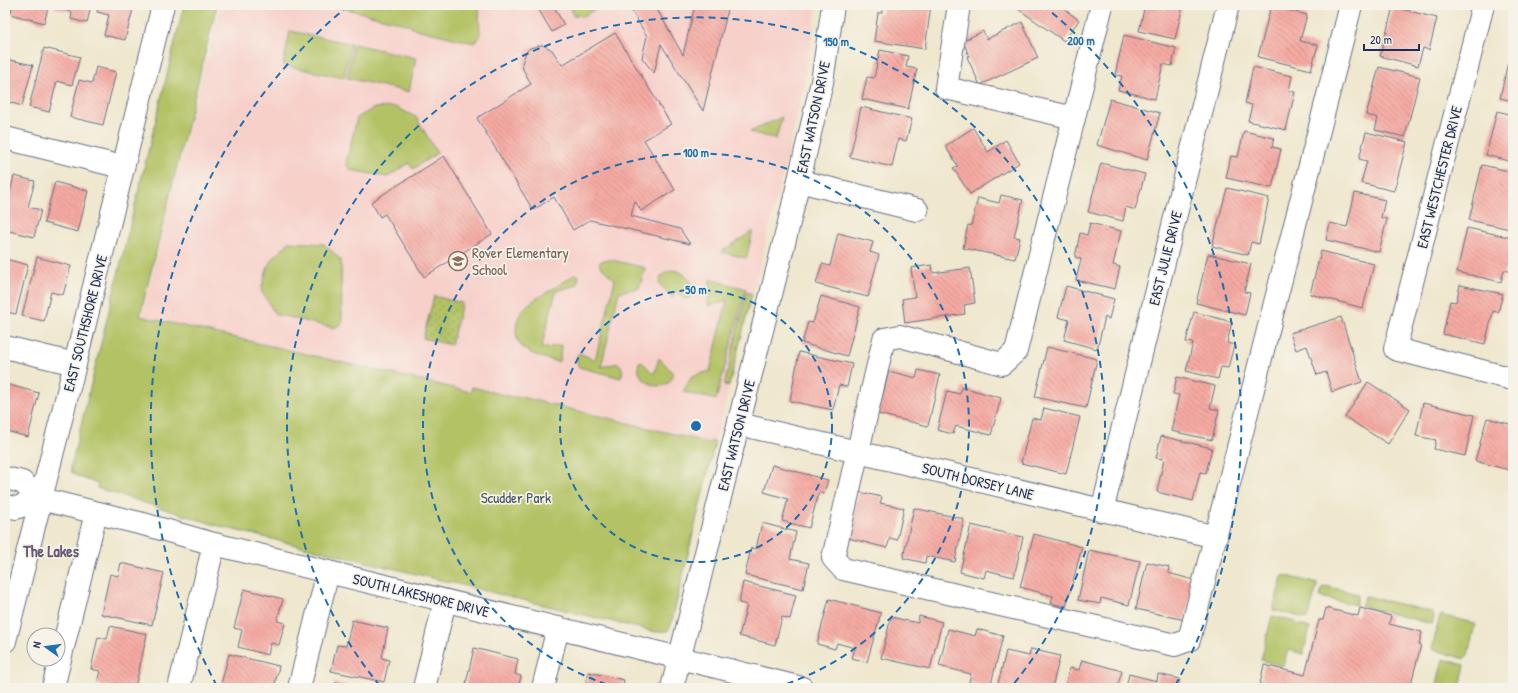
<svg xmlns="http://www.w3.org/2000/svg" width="1518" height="693" font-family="'Patrick Hand',sans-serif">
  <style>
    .built { fill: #f7d0ca }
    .green { fill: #b3c265; stroke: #677862 }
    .garden { fill: url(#garden-dots); stroke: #677862 }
    .building { fill: url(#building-back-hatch) }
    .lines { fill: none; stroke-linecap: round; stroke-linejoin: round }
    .minor-casing { stroke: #656f85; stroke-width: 24 }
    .minor { stroke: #fff; stroke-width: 22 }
    .ring { fill: none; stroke: #1f6fb2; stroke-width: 2; stroke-dasharray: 7 5 }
    .labels { text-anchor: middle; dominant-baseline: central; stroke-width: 3.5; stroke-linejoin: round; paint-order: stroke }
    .street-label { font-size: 15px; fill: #1b2f5e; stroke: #f7f3e8 }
    .education-label { font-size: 15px; fill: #785e54; stroke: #f7f3e8; text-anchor: start }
    .park-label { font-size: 15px; fill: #415460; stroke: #f7f3e8 }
    .neighbourhood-label { font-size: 16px; font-weight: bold; fill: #685a76; stroke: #f7f3e8 }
    .centre { fill: #1f6fb2; stroke: #f7f3e8; stroke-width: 2 }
    .ring-label { font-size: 12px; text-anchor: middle; font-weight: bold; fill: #1f6fb2; stroke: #f7f3e8; stroke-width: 3.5; stroke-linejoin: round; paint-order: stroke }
  </style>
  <defs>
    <pattern id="garden-dots" width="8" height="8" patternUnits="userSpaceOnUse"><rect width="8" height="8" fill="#b3c265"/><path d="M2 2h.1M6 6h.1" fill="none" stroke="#919e56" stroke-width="1.8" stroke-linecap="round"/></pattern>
    <pattern id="building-back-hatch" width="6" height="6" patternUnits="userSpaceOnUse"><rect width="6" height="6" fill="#f6aaa3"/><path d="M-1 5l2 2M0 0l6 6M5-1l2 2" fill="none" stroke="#c68b88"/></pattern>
  </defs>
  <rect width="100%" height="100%" fill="#f7f3e8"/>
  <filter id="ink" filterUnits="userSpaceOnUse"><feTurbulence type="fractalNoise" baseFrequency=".025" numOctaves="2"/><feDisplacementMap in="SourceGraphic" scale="8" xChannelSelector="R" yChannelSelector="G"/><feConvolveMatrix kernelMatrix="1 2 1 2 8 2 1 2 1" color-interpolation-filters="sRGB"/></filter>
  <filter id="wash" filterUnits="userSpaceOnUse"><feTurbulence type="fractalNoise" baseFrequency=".012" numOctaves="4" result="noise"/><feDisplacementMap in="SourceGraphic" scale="16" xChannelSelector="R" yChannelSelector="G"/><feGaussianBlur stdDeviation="0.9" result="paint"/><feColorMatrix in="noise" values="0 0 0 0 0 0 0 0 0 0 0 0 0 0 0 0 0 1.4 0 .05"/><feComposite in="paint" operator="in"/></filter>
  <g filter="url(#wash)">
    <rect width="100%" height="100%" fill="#efe7ce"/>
    <path class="built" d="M221,5H817L812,40L794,129L715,444L521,397H512L472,387L471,392L142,316L206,58H208Z"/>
    <g class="green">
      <path d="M184,5H217L140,316L471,392L472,387L512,397H521L710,443L711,441L715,442L671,625L668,631L655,632L222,527L97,488L98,484L77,476L71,471V466Z"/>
      <path d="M331,5H479L480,37L474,43L412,28L410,25Z"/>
      <path d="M571,5H601L583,17L579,15L573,16Z"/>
      <path d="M290,31L352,44L344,78L283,65Z"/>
      <path d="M354,44L416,58L409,92L347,78Z"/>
      <path d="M395,107L416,117L437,153L413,169L409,163L388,177L350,170L346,163L357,118L374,108Z"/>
      <path d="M782,117L776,139L750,132Z"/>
      <path d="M753,231L746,258L721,252Z"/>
      <path d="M289,242L324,244L341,260L342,323L334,328L275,314L261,290L269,263Z"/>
      <path d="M604,260H612L645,268V270L639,288L619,292L601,367L618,363C623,366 623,373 621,378L579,367C577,363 575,356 579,353L595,360L615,280L599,265L600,262Z"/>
      <path d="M673,270C687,272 698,285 690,298L684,299L675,290L673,298L659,284L661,276L667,272Z"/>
      <path d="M575,274L579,276L577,285L556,291L541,349L561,345L560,360L557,362C547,358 536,357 528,351C520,347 516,340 516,331C516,309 532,301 549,291C558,286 567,280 575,274Z"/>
      <path d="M710,279L746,289L716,400L684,392V390L692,376L710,371L727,301L708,306Z"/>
      <path d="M747,292L752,294L729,386L724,385Z"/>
      <path d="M659,358L673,373C671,397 633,384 639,362H642L654,374Z"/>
      <path d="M1284,575L1317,584V586L1308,619L1273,610L1282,577Z"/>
      <path d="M1326,586L1357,594L1358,596L1356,605L1320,597L1322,588Z"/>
      <path d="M1366,596L1432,612L1434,616L1432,624L1361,606L1364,598Z"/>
      <path d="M1441,615L1473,623L1475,624L1468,655L1464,659L1432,649L1439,619Z"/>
      <path d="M1272,616L1296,622V624L1310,628L1303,654L1288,650L1283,666L1261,660Z"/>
      <path d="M1443,659L1465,665L1460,688H1436Z"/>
    </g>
    <path class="garden" d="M434,296L462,303L451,345L423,338Z"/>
    <g id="blocks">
      <g class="building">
        <path d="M13,5H49L44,23L10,14Z"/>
        <path d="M55,5H91L87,23L71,19L72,12L55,8Z"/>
        <path d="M99,5H134L125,40L104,35L109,15L97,12Z"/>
        <path d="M540,5H553L564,25L552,32L537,7Z"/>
        <path d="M628,5H660L658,11L683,55L695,5H729L703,111L661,44L654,73L642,58L647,36Z"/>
        <path d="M883,5H931L925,49L874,41L878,13H882Z"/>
        <path d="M1021,5H1067L1064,9L1079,20L1064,41L1018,9Z"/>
        <path d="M1137,5H1183L1175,39L1139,31L1144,9L1136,7Z"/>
        <path d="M1271,6L1307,15L1300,41L1318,45L1311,70L1258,57Z"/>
        <path d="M1393,7L1437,18L1429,50L1423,48L1418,66L1380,56Z"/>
        <path d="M1022,22L1038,58L980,85L967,57L969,56L963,41L983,31L987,39Z"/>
        <path d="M615,33L671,124L644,140L675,190L641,211L635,201L631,216L680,229L690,244L590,220L573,230L554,197L533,210L477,118L531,84L523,69L522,63L526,52L530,48L542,45L547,47L552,50L562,65Z"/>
        <path d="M1124,35L1176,48L1172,66L1163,64L1155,99L1118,90L1122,76L1115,75Z"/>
        <path d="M44,48L80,57L72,85L57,81L49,112L29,107Z"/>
        <path d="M880,50L908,56L906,67L917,69L908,109L862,99L867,77L874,78Z"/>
        <path d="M5,59L33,65L22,106L5,101Z"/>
        <path d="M1508,62L1513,63V101L1500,98Z"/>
        <path d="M96,67L116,72L103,125L70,117L79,80L92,83Z"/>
        <path d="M1253,67L1292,76L1289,91L1295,92L1286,130L1248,121L1252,105L1245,103Z"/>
        <path d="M1379,67L1420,77L1405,137L1375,130L1378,118L1366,115Z"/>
        <path d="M1110,99L1160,113L1147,160L1097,145Z"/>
        <path d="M861,107L912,119L906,141L898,139L892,167L850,157Z"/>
        <path d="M1497,111L1513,115V162L1486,155Z"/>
        <path d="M973,128L988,152L1006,140L1019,163L970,194L953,168L958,166L945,146Z"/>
        <path d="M1244,131L1274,138L1272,147L1281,149L1272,188L1226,178L1231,156L1238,157Z"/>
        <path d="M1366,132L1407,142L1394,191L1361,183L1367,161L1359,159Z"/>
        <path d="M444,156L492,234L424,277L385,214L380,217L371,202Z"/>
        <path d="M1101,163L1145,174L1135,210L1126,207L1123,221L1088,212Z"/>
        <path d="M1482,165L1513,172V218L1510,229L1469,220Z"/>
        <path d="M14,176L35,181L28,207L41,210L34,237L5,230V214Z"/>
        <path d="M55,182L88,191L78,232L44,223Z"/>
        <path d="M1227,188L1269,198L1259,244L1251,242L1248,255L1212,246Z"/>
        <path d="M1355,193L1385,200L1381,218L1387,219L1379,252L1326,240L1330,223L1347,227Z"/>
        <path d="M1001,195L1023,200L1014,237L1020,238L1015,259L963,248L968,225L971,226L978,198L999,203Z"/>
        <path d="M1090,223L1121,231L1113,265L1120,267L1115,289L1076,280L1081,259L1075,257L1080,233L1087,235Z"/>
        <path d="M1467,228L1513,238V272L1504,270L1501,282L1457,272Z"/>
        <path d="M838,233L873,242L870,252L879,255L868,297L816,284L822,264L830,266Z"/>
        <path d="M1321,251L1374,264L1363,308L1310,294Z"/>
        <path d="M1208,254L1251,264L1244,292L1250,293L1245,315L1196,303Z"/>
        <path d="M37,257L71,266L63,295L51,292L44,321L22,316Z"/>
        <path d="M5,259L28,265L16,314L5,312Z"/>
        <path d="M932,265L933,273L970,268L975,303L964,305L965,314L905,323L902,299L915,297L911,268Z"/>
        <path d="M1460,285L1503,294L1498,312L1493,311L1485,344L1443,334L1450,301L1456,302Z"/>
        <path d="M1066,286L1114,299L1109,319L1105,317L1097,349L1064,340L1069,320L1058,317Z"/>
        <path d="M821,296L860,307L847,356L802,343L808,322L813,323Z"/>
        <path d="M1194,312L1232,322L1227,343L1234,345L1228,368L1221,367L1218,379L1186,371L1193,343L1186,342Z"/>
        <path d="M1341,317L1362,382L1332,392L1326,372L1317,375L1307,346L1296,350L1290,333Z"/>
        <path d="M1047,347L1097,359L1086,408L1035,397Z"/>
        <path d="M799,352L852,364L847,387L839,385L833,410L790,401Z"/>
        <path d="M918,370L940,375L928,426L878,414L889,371L916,378Z"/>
        <path d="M1177,377L1215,386L1210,408L1219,410L1212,440L1171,431L1179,395L1173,394Z"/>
        <path d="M1368,382L1410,409L1388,444L1345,417Z"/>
        <path d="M5,384L39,393L28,437L6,431L10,419L5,418Z"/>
        <path d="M962,387L1001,398L991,435L956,426L953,434L937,430L947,391L960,394Z"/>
        <path d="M1423,403L1474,415L1465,456L1434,449L1436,440L1416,436Z"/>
        <path d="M1044,408L1080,417L1066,474L1021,463L1032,418L1041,420Z"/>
        <path d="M1487,418L1513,425V471L1475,461Z"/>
        <path d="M1161,436L1212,448L1206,473L1200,472L1193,501L1157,492L1164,459L1156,458Z"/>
        <path d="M772,465L828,480L824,494L819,492L809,528L782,521L788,499L764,492Z"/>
        <path d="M859,492L882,497L880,503L904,508L897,540L890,538L887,548L848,538Z"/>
        <path d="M914,508L964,519L955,562L926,556L925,563L903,558Z"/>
        <path d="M762,523L796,532L790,559L809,563L803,589L745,575L751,548L756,549Z"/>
        <path d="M971,525L1023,537L1014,577L986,570L984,578L960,572Z"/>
        <path d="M1034,534L1082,547L1066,607L1051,603L1053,596L1020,587Z"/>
        <path d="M1089,550L1140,561L1129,605L1101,598L1100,604L1078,600Z"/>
        <path d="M1147,562L1169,567L1168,573L1194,580L1185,620L1136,609Z"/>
        <path d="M121,563L164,573L152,625L101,614L110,574L118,576Z"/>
        <path d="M743,582L796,595L790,619L782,617L775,645L739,636L747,605L739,603Z"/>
        <path d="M244,589L283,599L277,621L285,623L279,645L271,643L268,655L238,647L242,630L234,628Z"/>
        <path d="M829,599L881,613L867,662L852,658L855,648L837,643L835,649L817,644Z"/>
        <path d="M1326,608L1358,616L1360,608L1391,616L1389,624L1422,632L1419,645H1421L1411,684L1427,688H1259L1264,665L1305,675L1319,620H1323Z"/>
        <path d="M919,616L942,622L930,669L881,658L891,617L918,623Z"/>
        <path d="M352,620L388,628L382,658L389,660L384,682L331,671L337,645L346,646Z"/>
        <path d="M110,626L147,634L135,688H115L97,684L100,671L91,669L98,637L107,639Z"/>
        <path d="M948,629L975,636L977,629L1003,636L990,688L969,682L971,674L939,666Z"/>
        <path d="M474,648L518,659L515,674L521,676L518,688H465Z"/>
        <path d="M1031,649L1060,656L1052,688H1025L1015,686V688H997L1006,651L1029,656Z"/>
        <path d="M229,654L279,666L274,688H220Z"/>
        <path d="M1082,660L1122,671L1117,688H1064L1070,668L1079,670Z"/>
        <path d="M588,672L624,680L623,688H585Z"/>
        <path d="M1129,674L1157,681L1158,674L1180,679L1178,688H1126Z"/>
        <path d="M335,683L354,687V688H334Z"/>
      </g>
    </g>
  </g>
  <g filter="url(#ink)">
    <use href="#blocks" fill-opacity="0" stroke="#656f85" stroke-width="1"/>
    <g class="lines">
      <defs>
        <g id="minor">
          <path d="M959,5L946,88L1074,118"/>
          <path d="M1102,5L1016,351L1002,364L900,336L884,339L833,558L843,569L1175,645L1189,640L1351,5"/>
          <path d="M1483,5L1395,349L1513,379"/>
          <path d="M5,138L122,167"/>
          <path d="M799,181L917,210"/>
          <path d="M5,347L75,364"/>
          <path d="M739,424L1216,537"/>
          <path d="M5,478L22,482L41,499L147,525L214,544L802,688"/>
          <path d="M5,506L16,508L41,499"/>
          <path d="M1102,511L1228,5"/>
          <path d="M5,641L75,364L163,5"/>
          <path d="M53,688L96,513"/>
          <path d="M179,688L214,544"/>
          <path d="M299,688L328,572"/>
          <path d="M424,688L445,601"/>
          <path d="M543,688L558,628"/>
          <path d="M672,688L788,227L822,82L833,5"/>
        </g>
      </defs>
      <use href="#minor" class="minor-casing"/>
      <use href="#minor" class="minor"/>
    </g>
  </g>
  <g class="ring">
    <circle cx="696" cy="426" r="136"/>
    <path d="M618 688A273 273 0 1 1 774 688"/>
    <path d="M380 686A409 409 0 1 1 1012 686"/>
    <path d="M217 686A545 545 0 0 1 349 5M1043 5A545 545 0 0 1 1175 686"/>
  </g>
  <defs>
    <symbol id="school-ring" viewBox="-11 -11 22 22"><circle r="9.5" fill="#f7f3e8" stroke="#8d6e63" stroke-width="1.5"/><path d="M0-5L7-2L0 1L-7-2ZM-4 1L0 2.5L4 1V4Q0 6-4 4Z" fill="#8d6e63"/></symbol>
  </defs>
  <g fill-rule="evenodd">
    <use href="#school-ring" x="447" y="250" width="22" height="22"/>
  </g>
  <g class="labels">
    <g class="street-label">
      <text transform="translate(813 117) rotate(-78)">EAST WATSON DRIVE</text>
      <text transform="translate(1439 177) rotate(-76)">EAST WESTCHESTER DRIVE</text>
      <text transform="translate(1165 258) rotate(-76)">EAST JULIE DRIVE</text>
      <text transform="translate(85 323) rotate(-76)">EAST SOUTHSHORE DRIVE</text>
      <text transform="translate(736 435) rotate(-76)">EAST WATSON DRIVE</text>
      <text transform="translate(978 481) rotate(14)">SOUTH DORSEY LANE</text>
      <text transform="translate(421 595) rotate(14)">SOUTH LAKESHORE DRIVE</text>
    </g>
    <g class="education-label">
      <text x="472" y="252">Rover Elementary<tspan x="472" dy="17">School</tspan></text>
    </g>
    <g class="park-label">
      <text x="516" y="497">Scudder Park</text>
    </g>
    <g class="neighbourhood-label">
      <text x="51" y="551">The Lakes</text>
    </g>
  </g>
  <circle cx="696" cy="426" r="6" class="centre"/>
  <g class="ring-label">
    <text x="1081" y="45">200 m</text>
    <text x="836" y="46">150 m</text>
    <text x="696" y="157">100 m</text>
    <text x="696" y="294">50 m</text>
  </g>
  <rect width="1518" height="693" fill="none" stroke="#f7f3e8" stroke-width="20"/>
  <g transform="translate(46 647) rotate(284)"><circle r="19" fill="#f7f3e8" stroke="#9fa5b1"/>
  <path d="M0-3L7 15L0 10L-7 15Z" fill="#1f6fb2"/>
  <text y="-6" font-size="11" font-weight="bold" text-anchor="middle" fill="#1b2f5e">N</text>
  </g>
  <path d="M1364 44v6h55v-6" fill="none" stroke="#1b2f5e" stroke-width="2"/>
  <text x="1370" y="44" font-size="12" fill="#1b2f5e" stroke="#f7f3e8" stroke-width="3" paint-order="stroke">20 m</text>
</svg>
